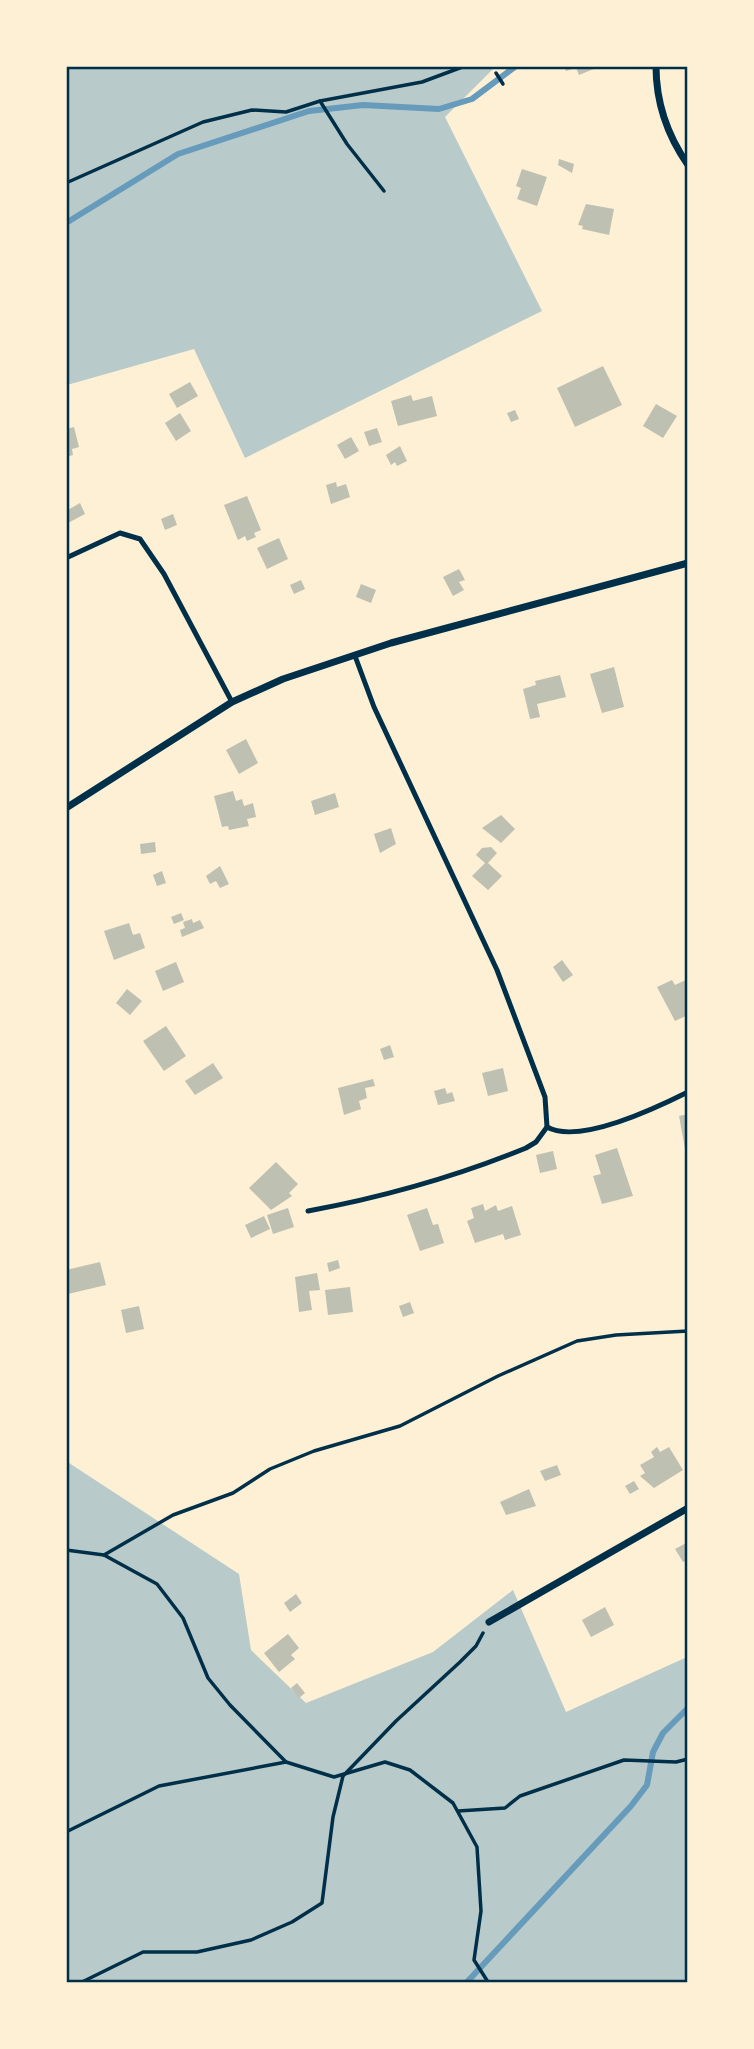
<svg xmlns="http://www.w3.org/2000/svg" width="754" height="2049" font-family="Ubuntu,sans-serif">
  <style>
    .green { fill: #b9caca }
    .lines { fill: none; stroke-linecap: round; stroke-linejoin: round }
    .stream { stroke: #669bbc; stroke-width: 6 }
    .building { fill: #bec0b2 }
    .path { stroke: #003049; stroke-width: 3.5 }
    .service { stroke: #003049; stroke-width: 5 }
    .minor { stroke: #003049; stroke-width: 7 }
    .neatline { fill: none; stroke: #003049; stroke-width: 2.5 }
  </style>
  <rect width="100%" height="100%" fill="#fdf0d5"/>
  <g class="green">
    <path d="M67,67H495L445,117L542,311L245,458L194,349L67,385Z"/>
    <path d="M66,1461L239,1574L251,1650L306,1703L433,1652L513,1590L566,1712L687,1657V1982H67Z"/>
  </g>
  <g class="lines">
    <g class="stream">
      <path d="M66,223L178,154L309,111L363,105L439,109L472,99L516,66"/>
      <path d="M467,1982L631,1806L647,1785L653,1752L663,1733L688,1708"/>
    </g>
  </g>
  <g class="building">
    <path d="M564,66H595L596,68L579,75L576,68L566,71Z"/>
    <path d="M559,159L574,164L572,173L558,165Z"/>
    <path d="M522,169L547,177L537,206L517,199L521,188L516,186Z"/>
    <path d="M586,204L614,209L609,235L582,229L583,226L578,225Z"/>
    <path d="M603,366L622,405L575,427L557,388Z"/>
    <path d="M190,382L198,396L177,408L169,394Z"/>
    <path d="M411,395L413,401L432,396L437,416L398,426L391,401Z"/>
    <path d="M656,404L677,416L663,438L643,426Z"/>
    <path d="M515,410L519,419L511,422L507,413Z"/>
    <path d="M180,413L191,431L176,441L165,423Z"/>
    <path d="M74,427L79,447L72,449L73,455L66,457V429Z"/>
    <path d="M377,428L382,442L369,446L364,432Z"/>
    <path d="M351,437L359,451L345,459L337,445Z"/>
    <path d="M400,446L407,461L397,466L395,462L391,465L386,455Z"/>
    <path d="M336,482L337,487L346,484L350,497L331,504L326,485Z"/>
    <path d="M247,496L261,530L254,533L256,537L247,541L245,536L238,540L224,505Z"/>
    <path d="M80,503L85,514L66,524V511Z"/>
    <path d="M173,514L177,525L165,530L161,519Z"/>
    <path d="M279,538L288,559L267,569L257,548Z"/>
    <path d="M459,569L465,580L459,582L464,590L453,596L443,577Z"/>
    <path d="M301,580L305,589L294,594L290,585Z"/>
    <path d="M361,584L376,590L371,603L356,597Z"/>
    <path d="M614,667L624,707L602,713L590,674Z"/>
    <path d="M560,675L566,697L537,704L540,717L530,719L523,689L536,685L535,681Z"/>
    <path d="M246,739L258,763L239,774L226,750Z"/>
    <path d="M233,791L236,801L242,799L244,806L253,803L256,817L247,819L249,826L229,830L228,826L222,827L214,796Z"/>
    <path d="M335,793L339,807L315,815L311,801Z"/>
    <path d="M501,815L515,829L501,843L482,828Z"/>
    <path d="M391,828L396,844L380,853L374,834Z"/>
    <path d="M155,842L156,852L141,854L140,844Z"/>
    <path d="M491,847L497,853L488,863L502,876L488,890L472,876L485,863L476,855L482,848Z"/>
    <path d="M220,866L229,884L220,888L216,881L210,884L206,876Z"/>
    <path d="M162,871L166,883L157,886L153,875Z"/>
    <path d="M181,913L184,920L174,924L171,917Z"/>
    <path d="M192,919L193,923L200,920L204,928L182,937L180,930L185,928L183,922Z"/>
    <path d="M129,923L133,935L140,933L145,948L114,960L104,931Z"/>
    <path d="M562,960L573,975L563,982L553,967Z"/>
    <path d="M176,962L184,982L163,991L155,971Z"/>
    <path d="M688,979V1015L675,1021L657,987L672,980L675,985Z"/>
    <path d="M127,989L142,1001L130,1015L116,1003Z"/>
    <path d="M166,1026L186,1056L164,1071L143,1041Z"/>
    <path d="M390,1045L394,1057L384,1060L380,1049Z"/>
    <path d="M213,1063L223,1078L195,1095L185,1081Z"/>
    <path d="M503,1068L508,1091L488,1096L482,1073Z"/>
    <path d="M373,1079L375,1086L365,1088L367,1098L359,1101L361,1109L344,1115L338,1088Z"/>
    <path d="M445,1088L447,1094L452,1092L455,1101L438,1105L434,1091Z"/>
    <path d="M688,1114V1154H686L679,1116Z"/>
    <path d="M617,1148L633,1196L602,1204L593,1176L601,1174L595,1155Z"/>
    <path d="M553,1151L557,1169L540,1173L536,1155Z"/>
    <path d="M276,1162L298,1184L289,1193L292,1196L271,1210L249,1188Z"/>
    <path d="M483,1204L485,1211L496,1205L498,1211L512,1206L521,1235L505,1240L503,1234L475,1243L467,1221L474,1218L471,1208Z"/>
    <path d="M288,1208L294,1227L273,1234L267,1215Z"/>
    <path d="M427,1208L433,1225L438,1224L444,1243L420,1251L407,1215Z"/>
    <path d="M264,1216L270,1229L251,1238L245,1225Z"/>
    <path d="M338,1260L340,1268L329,1272L327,1263Z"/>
    <path d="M100,1262L106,1285L68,1294L66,1270Z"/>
    <path d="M317,1273L320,1290L309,1291L312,1310L299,1312L295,1277Z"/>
    <path d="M350,1287L353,1312L328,1315L325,1290Z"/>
    <path d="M410,1302L414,1313L403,1317L399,1306Z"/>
    <path d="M139,1306L144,1329L126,1333L121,1310Z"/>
    <path d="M657,1447L660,1452L669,1447L683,1470L654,1488L640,1476L645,1473L640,1465L654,1457L651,1452Z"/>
    <path d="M557,1465L561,1475L545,1481L540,1471Z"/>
    <path d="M634,1481L639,1489L630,1494L625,1486Z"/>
    <path d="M529,1489L536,1506L506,1515L500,1502Z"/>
    <path d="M688,1542V1560L683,1562L675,1549Z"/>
    <path d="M296,1594L302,1603L290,1612L284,1603Z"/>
    <path d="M605,1607L614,1625L591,1637L582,1620Z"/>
    <path d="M288,1634L299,1648L291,1655L295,1659L279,1672L264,1653Z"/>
    <path d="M297,1683L305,1693L299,1698L291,1688Z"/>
  </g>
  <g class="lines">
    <g class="path">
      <path d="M496,73L503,84"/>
      <path d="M320,101L347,144L384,191"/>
      <path d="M66,183L203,122L252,110L286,112L320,101L422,82L465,66"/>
      <path d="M66,1550L104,1555L157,1584L183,1618L208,1678L230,1705L286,1762L334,1777L385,1762L410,1770L453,1803L477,1847L481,1911L474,1960L488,1982"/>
      <path d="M104,1555L173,1515L233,1493L270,1469L314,1451L400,1426L498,1376L577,1341L616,1335L688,1331"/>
      <path d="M458,1811L505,1808L520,1796L624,1760L676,1762L688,1759"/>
      <path d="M66,1832L159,1786L286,1762"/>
      <path d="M82,1982L143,1952H197L251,1940L292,1922L322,1903L333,1817L343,1776L396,1721L460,1662L476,1646L483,1633"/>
    </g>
    <g class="service">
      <path d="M66,558L120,533L140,539L164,574L232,702"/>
      <path d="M547,1127C579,1145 656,1108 688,1092"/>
      <path d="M308,1211C384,1197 455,1177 526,1148L536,1142L547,1127L545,1097L497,970L374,707L355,656"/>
    </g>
    <g class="minor">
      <path d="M656,66C656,104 667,135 688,165"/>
      <path d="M66,808L232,702L283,679L391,643L688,563"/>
      <path d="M489,1622L688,1508"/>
    </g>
  </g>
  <rect width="754" height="2049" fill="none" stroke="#fdf0d5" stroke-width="136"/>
  <rect x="68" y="68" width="618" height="1913" class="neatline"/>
</svg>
